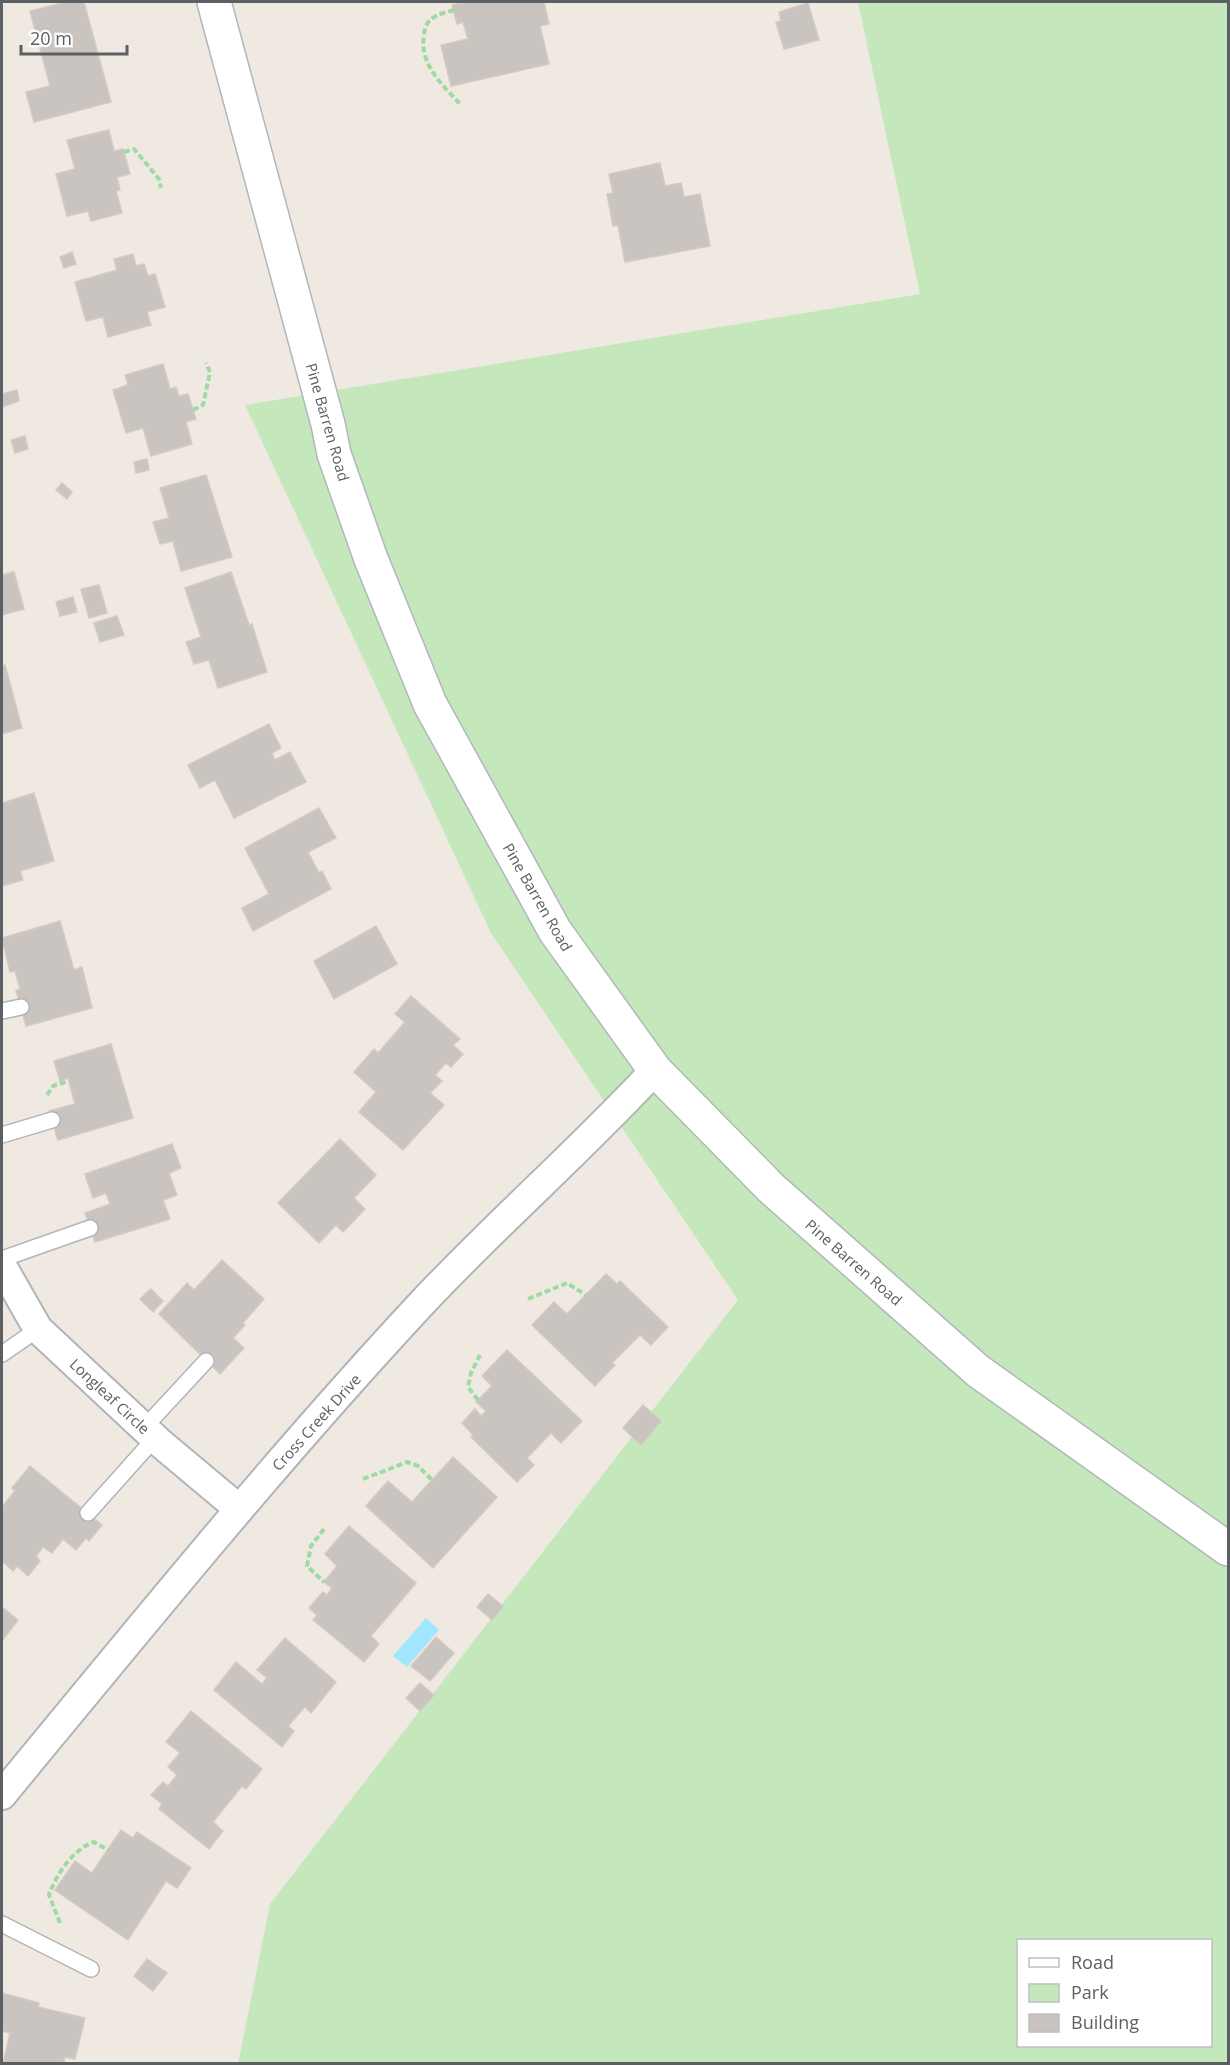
<svg xmlns="http://www.w3.org/2000/svg" width="1230" height="2065" font-family="'Open Sans',sans-serif">
  <style>
    .green { fill: #c4e8bc; fill-rule: evenodd }
    .water { fill: #a1e6ff }
    .building { fill: #c9c4bf; stroke: #d4cac0; stroke-width: 1.5 }
    .lines { fill: none; stroke-linecap: round; stroke-linejoin: round }
    .service-casing { stroke: #b0b5b9; stroke-width: 18 }
    .minor-casing { stroke: #b0b5b9; stroke-width: 32 }
    .secondary-casing { stroke: #b1b7bb; stroke-width: 36 }
    .path { stroke: #9edba3; stroke-width: 4; stroke-dasharray: 6 3; stroke-linecap: butt }
    .service { stroke: #fff; stroke-width: 15 }
    .minor { stroke: #fff; stroke-width: 28 }
    .secondary { stroke: #fff; stroke-width: 33 }
    .labels { text-anchor: middle; dominant-baseline: central; stroke-width: 5; stroke-linejoin: round; paint-order: stroke }
    .street-label { font-size: 15px; fill: #5a6064; stroke: #fff }
  </style>
  <rect width="100%" height="100%" fill="#efe9e2"/>
  <path class="green" d="M858,2H1228V2063L238,2064L270,1904L738,1300L491,933L245,405L920,294ZM1018,1940H1210V2046H1018Z"/>
  <path class="water" d="M426,1618L439,1630L407,1667L393,1656Z"/>
  <g class="building">
    <path d="M67,2H84L111,102L34,122L26,92L50,86L30,11Z"/>
    <path d="M460,2H544L549,24L540,26L549,64L451,86L441,45L468,39L463,22L457,24L452,5L461,3Z"/>
    <path d="M808,3L819,40L784,49L776,22L781,21L779,12Z"/>
    <path d="M109,130L114,151L123,149L130,174L117,177L120,190L116,191L122,213L91,221L88,211L67,216L56,174L75,169L67,140Z"/>
    <path d="M660,163L665,186L681,183L684,197L700,194L710,246L625,262L618,225L613,226L607,194L613,193L609,174Z"/>
    <path d="M72,252L76,264L64,268L60,257Z"/>
    <path d="M133,254L136,266L144,264L148,276L155,274L165,307L147,312L151,325L108,337L103,317L86,321L75,282L117,270L114,259Z"/>
    <path d="M163,364L170,389L176,387L179,396L188,394L196,419L186,422L192,444L151,456L143,428L126,433L113,390L128,385L125,375Z"/>
    <path d="M17,390L19,401L2,407V394Z"/>
    <path d="M25,436L28,449L15,453L11,440Z"/>
    <path d="M147,459L149,470L136,473L134,462Z"/>
    <path d="M206,475L232,557L181,571L173,541L160,544L153,522L169,518L160,488Z"/>
    <path d="M62,483L72,492L67,499L56,490Z"/>
    <path d="M14,572L24,609L2,615V575Z"/>
    <path d="M231,572L249,625L252,624L267,672L218,688L209,660L194,664L186,642L201,637L185,588Z"/>
    <path d="M99,585L107,613L89,618L81,589Z"/>
    <path d="M73,597L77,612L60,616L56,602Z"/>
    <path d="M117,616L124,635L100,642L94,623Z"/>
    <path d="M5,665L22,728L2,734V666Z"/>
    <path d="M269,724L281,748L272,753L275,760L290,752L306,782L234,818L215,780L200,788L188,765Z"/>
    <path d="M34,793L54,861L20,871L23,880L2,886V803Z"/>
    <path d="M319,808L336,838L308,852L319,873L322,871L331,889L253,931L242,908L269,894L245,848Z"/>
    <path d="M60,921L74,970L82,967L92,1008L26,1026L16,990L20,989L15,971L10,972L2,938Z"/>
    <path d="M376,926L397,964L334,999L314,961Z"/>
    <path d="M411,996L460,1039L453,1045L463,1054L451,1067L446,1063L435,1075L442,1081L430,1093L444,1105L403,1150L359,1112L376,1092L354,1072L374,1049L378,1053L405,1022L395,1014Z"/>
    <path d="M111,1044L133,1118L58,1140L49,1111L75,1104L68,1078L60,1081L54,1061Z"/>
    <path d="M340,1139L376,1175L354,1198L365,1209L343,1232L336,1225L319,1243L278,1203Z"/>
    <path d="M172,1144L181,1168L169,1173L177,1195L163,1200L170,1219L95,1242L85,1213L110,1204L106,1193L93,1198L85,1174Z"/>
    <path d="M222,1260L264,1299L243,1323L245,1325L233,1338L244,1348L220,1374L159,1314L187,1283L194,1290Z"/>
    <path d="M606,1274L617,1284L620,1281L668,1327L651,1345L640,1335L612,1363L615,1365L595,1386L532,1325L554,1302L567,1314Z"/>
    <path d="M151,1289L163,1301L153,1312L140,1299Z"/>
    <path d="M507,1350L582,1421L561,1443L551,1433L527,1458L534,1465L517,1482L471,1437L473,1435L462,1423L475,1409L481,1416L486,1411L476,1402L492,1386L482,1376Z"/>
    <path d="M643,1405L661,1421L641,1445L623,1428Z"/>
    <path d="M453,1457L497,1497L433,1568L366,1506L388,1481L412,1502Z"/>
    <path d="M30,1466L102,1525L89,1541L86,1538L76,1550L63,1539L52,1553L43,1547L36,1556L40,1561L28,1576L17,1566L13,1571L2,1561V1507L15,1491L12,1488Z"/>
    <path d="M349,1526L416,1583L371,1636L379,1644L364,1662L313,1620L317,1615L309,1608L323,1592L327,1595L332,1588L324,1582L337,1566L325,1554Z"/>
    <path d="M488,1594L503,1606L492,1620L477,1607Z"/>
    <path d="M2,1607L18,1620L2,1641Z"/>
    <path d="M436,1637L454,1653L430,1681L411,1666Z"/>
    <path d="M285,1638L336,1682L311,1713L305,1707L288,1726L294,1731L282,1747L214,1690L236,1662L262,1684L267,1678L257,1670Z"/>
    <path d="M420,1683L434,1695L420,1711L406,1698Z"/>
    <path d="M191,1711L262,1769L246,1789L242,1786L213,1822L223,1831L209,1849L159,1809L162,1804L151,1795L163,1782L168,1786L177,1775L168,1767L180,1753L166,1742Z"/>
    <path d="M121,1830L133,1838L137,1832L191,1868L177,1888L166,1881L128,1940L55,1890L75,1861L92,1873Z"/>
    <path d="M147,1959L167,1973L153,1991L134,1976Z"/>
    <path d="M2,1993L39,2003L38,2007L85,2018L75,2059L65,2057L64,2064H3L10,2033L2,2031Z"/>
  </g>
  <g class="lines">
    <defs>
      <g id="service">
        <path d="M2,1011L21,1007"/>
        <path d="M2,1135L52,1120"/>
        <path d="M2,1259L90,1228"/>
        <path d="M2,1354L38,1329"/>
        <path d="M144,1428L206,1361"/>
        <path d="M88,1513L155,1438"/>
        <path d="M2,1924L91,1969"/>
      </g>
      <g id="minor">
        <path d="M2,1266L38,1329L159,1442L239,1509"/>
        <path d="M2,1795C139,1629 275,1461 422,1303C497,1223 580,1151 655,1070"/>
      </g>
      <path id="secondary" d="M214,2L328,424L334,454L371,559L430,704L555,931L655,1070L771,1188L978,1371L1228,1549"/>
    </defs>
    <use href="#service" class="service-casing"/>
    <use href="#minor" class="minor-casing"/>
    <use href="#secondary" class="secondary-casing"/>
    <g class="path">
      <path d="M454,10C448,12 441,13 436,16C428,20 425,26 424,34C419,65 442,84 461,105"/>
      <path d="M124,152L134,149L159,179L161,188"/>
      <path d="M193,410L203,405L210,372L206,363"/>
      <path d="M47,1095L53,1086L68,1081"/>
      <path d="M528,1299L567,1283L586,1295"/>
      <path d="M478,1400L468,1387L471,1373L481,1353"/>
      <path d="M363,1479L407,1462L418,1466L432,1480"/>
      <path d="M324,1529L311,1546L307,1566L324,1582"/>
      <path d="M60,1923L49,1895C56,1875 73,1849 94,1842L108,1850"/>
    </g>
    <use href="#service" class="service"/>
    <use href="#minor" class="minor"/>
    <use href="#secondary" class="secondary"/>
  </g>
  <g class="labels">
    <g class="street-label">
      <text transform="translate(328 422) rotate(74)">Pine Barren Road</text>
      <text transform="translate(538 897) rotate(60)">Pine Barren Road</text>
      <text transform="translate(854 1262) rotate(41)">Pine Barren Road</text>
      <text transform="translate(110 1396) rotate(43)">Longleaf Circle</text>
      <text transform="translate(316 1422) rotate(-48)">Cross Creek Drive</text>
    </g>
  </g>
  <rect width="1230" height="2065" fill="none" stroke="#5a6064" stroke-width="6"/>
  <rect x="1017" y="1939" width="195" height="108" fill="#ffffff" stroke="#bdbfc1" stroke-width="1.5"/>
  <rect x="1029" y="1958" width="30" height="9" fill="#ffffff" stroke="#bdbfc1" stroke-width="1.5"/>
  <text x="1071" y="1969" font-size="18" fill="#5a6064">Road</text>
  <rect x="1029" y="1984" width="30" height="18" fill="#c4e8bc" stroke="#bdbfc1" stroke-width="1.5"/>
  <text x="1071" y="1999" font-size="18" fill="#5a6064">Park</text>
  <rect x="1029" y="2014" width="30" height="18" fill="#c9c4bf" stroke="#bdbfc1" stroke-width="1.5"/>
  <text x="1071" y="2029" font-size="18" fill="#5a6064">Building</text>
  <path d="M21 45v9h106v-9" fill="none" stroke="#5a6064" stroke-width="3"/>
  <text x="30" y="45" font-size="18" fill="#5a6064" stroke="#ffffff" stroke-width="4.5" paint-order="stroke">20 m</text>
</svg>
